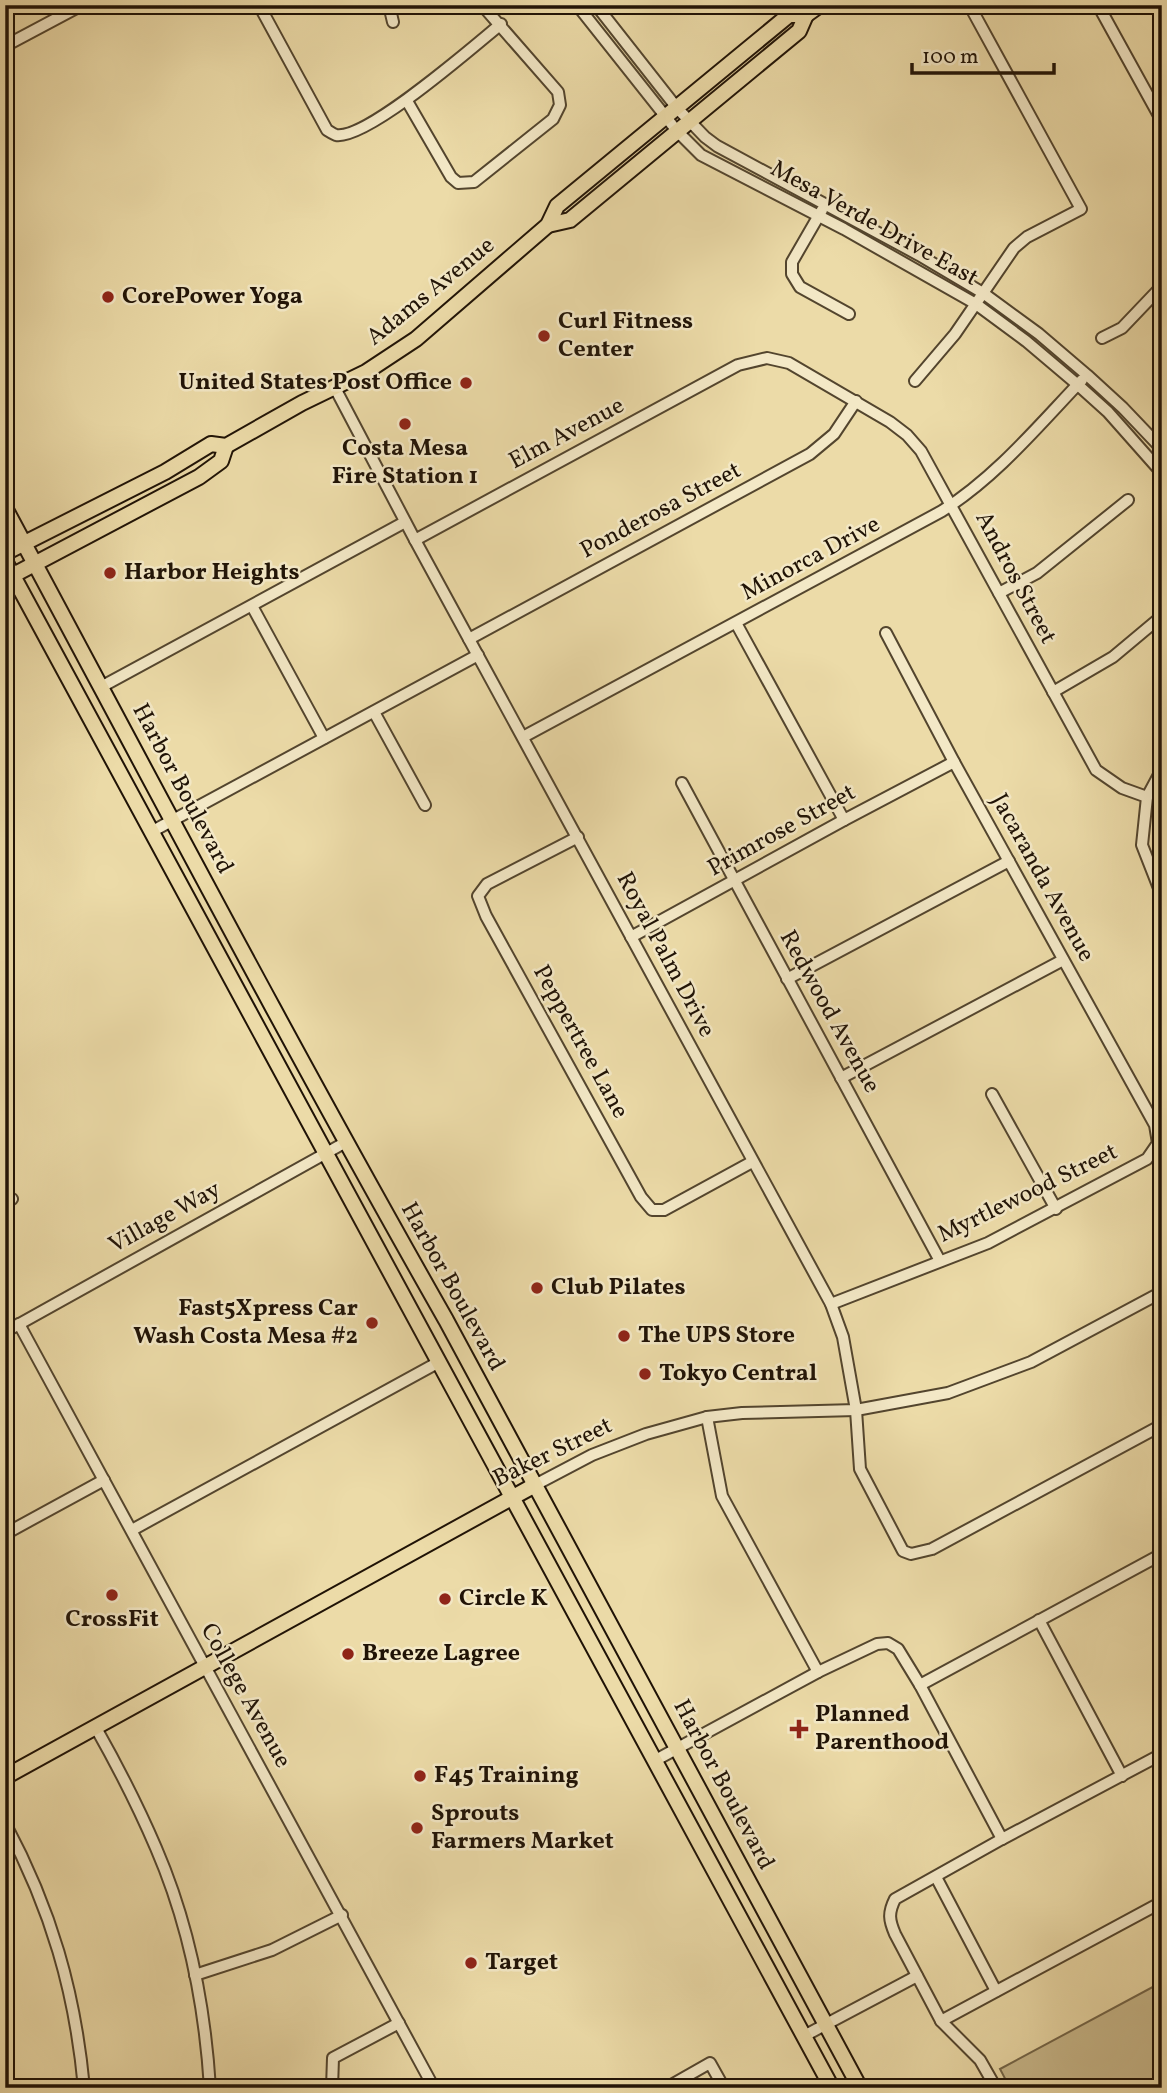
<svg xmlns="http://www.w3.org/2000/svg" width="1167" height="2093" font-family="Vollkorn,serif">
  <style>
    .green { fill: #c9b98c; stroke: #746649; stroke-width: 2 }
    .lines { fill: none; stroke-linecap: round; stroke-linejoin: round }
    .minor-casing { stroke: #53452e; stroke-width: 14 }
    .major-casing { stroke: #201306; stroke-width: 18 }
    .minor { stroke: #f3e8c6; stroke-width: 10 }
    .major { stroke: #ecdba8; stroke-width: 14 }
    .poi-dot { fill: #8f2418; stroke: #f3e8c6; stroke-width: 2.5 }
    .labels { text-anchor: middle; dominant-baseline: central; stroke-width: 5; stroke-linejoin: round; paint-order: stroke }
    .street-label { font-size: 24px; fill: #201306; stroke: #f3e8c6 }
    .poi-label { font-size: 24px; font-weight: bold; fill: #201306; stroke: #f3e8c6; text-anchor: start }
  </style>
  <rect width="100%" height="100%" fill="#ecdba8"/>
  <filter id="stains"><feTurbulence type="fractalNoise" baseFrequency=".00286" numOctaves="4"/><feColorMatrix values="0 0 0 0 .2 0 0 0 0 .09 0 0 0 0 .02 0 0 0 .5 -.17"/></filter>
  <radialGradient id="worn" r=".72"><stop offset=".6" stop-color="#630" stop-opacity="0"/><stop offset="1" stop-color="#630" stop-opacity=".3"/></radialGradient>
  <path class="green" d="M1162,1982V2088H1010L1000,2069Z"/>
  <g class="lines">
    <defs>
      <g id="minor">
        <path d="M259,5L327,130C327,130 335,135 336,135C367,140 474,46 501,24"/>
        <path d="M389,5L393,22"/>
        <path d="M577,5L677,131L701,155L844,229L976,304L1026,341L1078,385L1108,412L1162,473"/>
        <path d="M596,5L677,108L705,137L717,146L919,255L983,293L1039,334L1087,375L1123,408L1162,449"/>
        <path d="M1098,5L1162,121"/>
        <path d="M5,46L82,5"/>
        <path d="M407,101L451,177L458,183L474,182L553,119L560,105L558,92L482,5"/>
        <path d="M822,210L792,262V274L800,287L849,314"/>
        <path d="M1102,338L1122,328L1162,286"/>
        <path d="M915,381L955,334L1014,248L1027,237L1081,209L971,8L976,5"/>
        <path d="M335,388L415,540L831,1304L843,1337L856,1410L860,1469L903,1551L911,1554L932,1549L1162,1425"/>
        <path d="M415,540L738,365L767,358L789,363L890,422L907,435L921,451L1096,770L1122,788L1147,797L1142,845L1162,896"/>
        <path d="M999,593L1037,573L1128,500"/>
        <path d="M252,606L324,738"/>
        <path d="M736,623L844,820"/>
        <path d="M469,639L810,454L834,434L856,401"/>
        <path d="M101,687L405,522"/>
        <path d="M1053,692L1113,657L1162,616"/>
        <path d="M374,712L425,805"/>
        <path d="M523,737L942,511C997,476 1038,426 1082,380"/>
        <path d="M682,783L940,1261"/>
        <path d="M1147,797L1162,769"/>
        <path d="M151,832L478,655"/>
        <path d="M578,837L487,884L478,896L486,916L641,1197L652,1210H664L752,1162"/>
        <path d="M631,937L844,820L954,762"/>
        <path d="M787,979L1009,861"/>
        <path d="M841,1078L1063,960"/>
        <path d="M992,1094L1056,1209"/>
        <path d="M5,1202L12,1199"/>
        <path d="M831,1304L988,1243L1147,1159L1158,1143L1155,1125L954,762L886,633"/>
        <path d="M19,1324L434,2088"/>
        <path d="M5,1332L346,1142"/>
        <path d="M707,1417L722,1496L818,1672"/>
        <path d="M535,1485L592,1455L646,1434L707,1417L742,1413L856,1410L948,1393L1031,1362L1162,1292"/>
        <path d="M132,1530L439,1362"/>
        <path d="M5,1534L104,1480"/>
        <path d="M1039,1620L1122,1776"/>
        <path d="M920,1685L1162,1554"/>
        <path d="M96,1728C118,1767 138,1806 156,1848C188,1922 205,2007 210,2088"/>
        <path d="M654,1761L818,1672L877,1644L888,1643L898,1649L920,1685L1002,1839"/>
        <path d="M5,1823C51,1909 75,1991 84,2088"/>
        <path d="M936,1877L996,1991"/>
        <path d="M195,1975L272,1950L342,1915"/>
        <path d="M941,2021L1162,1902"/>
        <path d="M804,2036L917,1976"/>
        <path d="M332,2088L333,2058L399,2023"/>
        <path d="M666,2088L710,2063L724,2088"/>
        <path d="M996,2088L980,2060L941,2021L895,1934C889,1920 888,1913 895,1899L1002,1839L1162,1754"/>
      </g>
      <g id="major">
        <path d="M548,225L570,220L799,31L806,15"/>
        <path d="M5,508C151,780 294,1053 446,1320L860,2088"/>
        <path d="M5,553L165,472L211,444L226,446L302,403L366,372L416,339L548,225L557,206L789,15H806L820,5"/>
        <path d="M5,561L832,2088"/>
        <path d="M6,579L199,477L221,461L226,446"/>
        <path d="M5,1777L535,1485"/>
      </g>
    </defs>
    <use href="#minor" class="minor-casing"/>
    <use href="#major" class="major-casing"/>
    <use href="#minor" class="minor"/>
    <use href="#major" class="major"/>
  </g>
  <g class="poi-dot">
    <circle cx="108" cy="297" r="7"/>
    <circle cx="544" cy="336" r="7"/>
    <circle cx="466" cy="383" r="7"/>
    <circle cx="405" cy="424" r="7"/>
    <circle cx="110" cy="573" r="7"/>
    <circle cx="537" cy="1288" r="7"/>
    <circle cx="372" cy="1323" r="7"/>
    <circle cx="624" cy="1336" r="7"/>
    <circle cx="645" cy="1374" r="7"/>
    <circle cx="112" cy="1595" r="7"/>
    <circle cx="445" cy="1599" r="7"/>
    <circle cx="348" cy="1654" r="7"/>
    <path d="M795.5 1718.5h7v7h7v7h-7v7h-7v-7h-7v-7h7z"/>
    <circle cx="420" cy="1776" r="7"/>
    <circle cx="417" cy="1828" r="7"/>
    <circle cx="471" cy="1963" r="7"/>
  </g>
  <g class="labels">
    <g class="street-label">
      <text transform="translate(874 224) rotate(29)">Mesa Verde Drive East</text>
      <text transform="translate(431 292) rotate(-39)">Adams Avenue</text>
      <text transform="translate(567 434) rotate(-28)">Elm Avenue</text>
      <text transform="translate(661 511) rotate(-28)">Ponderosa Street</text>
      <text transform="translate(811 559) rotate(-28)">Minorca Drive</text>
      <text transform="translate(1015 578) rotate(62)">Andros Street</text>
      <text transform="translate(182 789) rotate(62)">Harbor Boulevard</text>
      <text transform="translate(782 831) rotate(-29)">Primrose Street</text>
      <text transform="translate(1042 878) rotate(61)">Jacaranda Avenue</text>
      <text transform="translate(665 955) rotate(62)">Royal Palm Drive</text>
      <text transform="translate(829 1012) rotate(61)">Redwood Avenue</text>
      <text transform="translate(580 1042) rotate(61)">Peppertree Lane</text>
      <text transform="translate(1028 1194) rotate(-26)">Myrtlewood Street</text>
      <text transform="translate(165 1218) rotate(-29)">Village Way</text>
      <text transform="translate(452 1287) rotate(61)">Harbor Boulevard</text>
      <text transform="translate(553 1453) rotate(-26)">Baker Street</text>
      <text transform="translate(245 1696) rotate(61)">College Avenue</text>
      <text transform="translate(723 1785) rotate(62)">Harbor Boulevard</text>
    </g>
    <g class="poi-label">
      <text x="122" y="297">CorePower Yoga</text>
      <text x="558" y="322">Curl Fitness<tspan x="558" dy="28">Center</tspan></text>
      <text x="452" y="383" text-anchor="end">United States Post Office</text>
      <text x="405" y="449" text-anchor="middle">Costa Mesa<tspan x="405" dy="28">Fire Station 1</tspan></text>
      <text x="124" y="573">Harbor Heights</text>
      <text x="551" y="1288">Club Pilates</text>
      <text x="358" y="1309" text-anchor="end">Fast5Xpress Car<tspan x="358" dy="28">Wash Costa Mesa #2</tspan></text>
      <text x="638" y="1336">The UPS Store</text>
      <text x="659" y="1374">Tokyo Central</text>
      <text x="459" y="1599">Circle K</text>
      <text x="112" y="1620" text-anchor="middle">CrossFit</text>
      <text x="362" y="1654">Breeze Lagree</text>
      <text x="815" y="1715">Planned<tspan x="815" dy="28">Parenthood</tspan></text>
      <text x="434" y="1776">F45 Training</text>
      <text x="431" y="1814">Sprouts<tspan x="431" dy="28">Farmers Market</tspan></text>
      <text x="485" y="1963">Target</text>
    </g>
  </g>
  <rect width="1167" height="2093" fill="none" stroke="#ecdba8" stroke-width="28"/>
  <rect x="7" y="7" width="1153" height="2079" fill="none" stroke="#201306" stroke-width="3.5"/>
  <rect x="14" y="14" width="1139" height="2065" fill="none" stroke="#201306" stroke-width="2"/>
  <path d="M912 63v10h142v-10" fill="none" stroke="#201306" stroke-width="3.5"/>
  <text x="922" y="63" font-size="21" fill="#201306" stroke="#f3e8c6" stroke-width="5" paint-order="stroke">100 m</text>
  <rect width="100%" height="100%" filter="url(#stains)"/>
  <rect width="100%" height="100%" fill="url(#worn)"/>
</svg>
